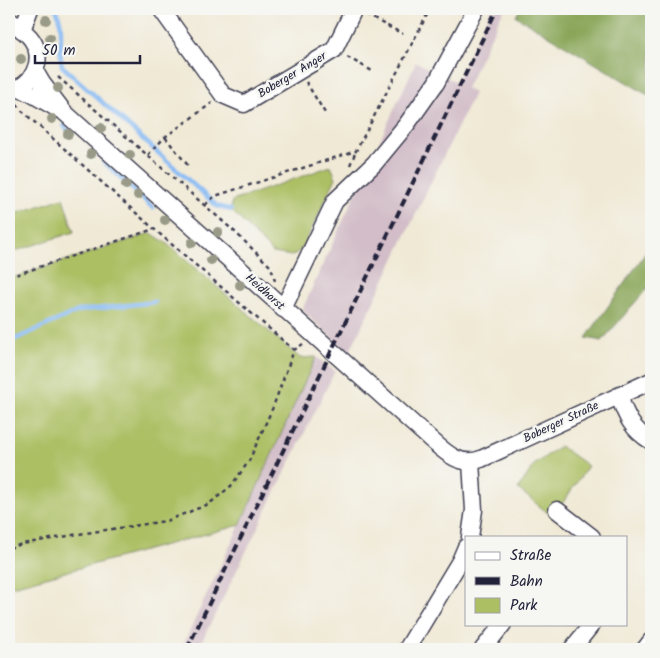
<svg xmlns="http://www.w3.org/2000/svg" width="660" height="658" font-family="Kalam,sans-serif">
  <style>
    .industrial { fill: #d2bdc8 }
    .green { fill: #acbf63; stroke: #67704f }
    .forest { fill: #89a659; stroke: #56644a }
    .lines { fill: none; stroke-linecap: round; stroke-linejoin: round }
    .stream { stroke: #86baf4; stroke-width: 4.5 }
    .minor-casing { stroke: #414052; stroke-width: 19 }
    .path { stroke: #414052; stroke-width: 2.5; stroke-dasharray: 4 4; stroke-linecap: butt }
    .minor { stroke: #fff; stroke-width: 16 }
    .rail { stroke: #22223b; stroke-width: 4; stroke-dasharray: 8 4; stroke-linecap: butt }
    .tree { fill: #999a88 }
    .labels { text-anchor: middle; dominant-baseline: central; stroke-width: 5; stroke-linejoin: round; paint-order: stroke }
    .street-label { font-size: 12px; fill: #22223b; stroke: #f6f6f2 }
  </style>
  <rect width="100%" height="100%" fill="#f6f6f2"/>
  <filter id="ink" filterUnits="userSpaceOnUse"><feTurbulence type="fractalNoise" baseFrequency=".02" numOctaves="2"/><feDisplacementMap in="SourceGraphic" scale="10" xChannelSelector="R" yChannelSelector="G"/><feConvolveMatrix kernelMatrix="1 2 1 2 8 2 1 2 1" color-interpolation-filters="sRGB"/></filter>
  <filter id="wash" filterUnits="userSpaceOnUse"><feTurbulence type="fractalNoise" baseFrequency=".0096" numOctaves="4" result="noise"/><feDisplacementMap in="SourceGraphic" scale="20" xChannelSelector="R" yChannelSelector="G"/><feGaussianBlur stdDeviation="1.12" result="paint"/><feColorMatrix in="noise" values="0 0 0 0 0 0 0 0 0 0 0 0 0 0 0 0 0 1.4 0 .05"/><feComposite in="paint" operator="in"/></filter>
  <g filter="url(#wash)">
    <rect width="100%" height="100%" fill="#f0e9d5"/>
    <g class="industrial">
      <path d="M491,9H504L466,88L474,93L349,353L302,310L416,62L456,82Z"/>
      <path d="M316,357L335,371L198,649H181L240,525Z"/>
    </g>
    <g class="green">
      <path d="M331,166L336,178L302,249L292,256L273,253L231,210L232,201Z"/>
      <path d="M63,198L74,232L9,253V216Z"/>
      <path d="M151,233L165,242L300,358L316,357L240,525L9,587V279Z"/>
      <path d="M560,446L588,466L553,517L518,489L534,465Z"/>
    </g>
    <g class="forest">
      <path d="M520,9H649L651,10V97L516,16Z"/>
      <path d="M651,245V284L602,341L586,338Z"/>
    </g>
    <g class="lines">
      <g class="stream">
        <path d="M56,9C66,29 57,46 62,66L217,206L231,210"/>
        <path d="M64,126L70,132"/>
        <path d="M103,161L153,208"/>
        <path d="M9,342L78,311L155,302"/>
      </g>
    </g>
  </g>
  <g filter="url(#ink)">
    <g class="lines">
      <defs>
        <g id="minor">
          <path d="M161,9L223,95L244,104L334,50L354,9"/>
          <path d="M9,20C17,26 27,32 32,40C46,60 32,88 9,90"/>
          <path d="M22,30L30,9"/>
          <path d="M35,71L42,83L64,112L428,437C443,450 459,468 481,459L651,381"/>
          <path d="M17,88L32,94L58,109"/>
          <path d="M283,309L335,201L374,164L407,124L436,83L476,9"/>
          <path d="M619,396C626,416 632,430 651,441"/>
          <path d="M557,510L592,537"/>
          <path d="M470,537L474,510L471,462"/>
          <path d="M407,649L460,561L466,547"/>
          <path d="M483,649L503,624"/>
          <path d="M572,649L592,624"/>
          <path d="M645,649L651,641"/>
        </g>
      </defs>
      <use href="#minor" class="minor-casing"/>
      <g class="path">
        <path d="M366,15L403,34"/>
        <path d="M347,57L374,72"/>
        <path d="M58,77L235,232L271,267L275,281"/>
        <path d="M306,82L325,113"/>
        <path d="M17,104L21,110L154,229L294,350"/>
        <path d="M165,137L190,168"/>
        <path d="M148,155L165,137L212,103"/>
        <path d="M350,165L356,151"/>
        <path d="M205,205L215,196L356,151L430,9"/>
        <path d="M9,277L154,229"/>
        <path d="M9,548L22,544L79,534L166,521L209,504L231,486L249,461L273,407L294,350L303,344"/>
      </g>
      <use href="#minor" class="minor"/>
      <path class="rail" d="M187,649L497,9"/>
    </g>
    <g class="tree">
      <circle cx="46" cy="20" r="5"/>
      <circle cx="50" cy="38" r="5"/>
      <circle cx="21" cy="59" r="5"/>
      <circle cx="58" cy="88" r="5"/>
      <circle cx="52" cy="119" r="5"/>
      <circle cx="101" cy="128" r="5"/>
      <circle cx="68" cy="134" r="5"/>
      <circle cx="91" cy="154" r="5"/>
      <circle cx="130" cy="155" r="5"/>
      <circle cx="126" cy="185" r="5"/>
      <circle cx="138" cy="195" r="5"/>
      <circle cx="165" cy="220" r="5"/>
      <circle cx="218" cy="232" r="5"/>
      <circle cx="192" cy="243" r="5"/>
      <circle cx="211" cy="260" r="5"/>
      <circle cx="240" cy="285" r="5"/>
    </g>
  </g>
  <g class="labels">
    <g class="street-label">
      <text transform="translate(292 75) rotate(-31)">Boberger Anger</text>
      <text transform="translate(265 292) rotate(42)">Heidhorst</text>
      <text transform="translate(561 422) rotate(-25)">Boberger Straße</text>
    </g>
  </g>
  <rect width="660" height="658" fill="none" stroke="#f6f6f2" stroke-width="30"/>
  <rect x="465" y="536" width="162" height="90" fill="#f6f6f2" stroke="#a1a1a9"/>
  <rect x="475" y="552" width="25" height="8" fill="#ffffff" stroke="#a1a1a9"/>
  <text x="510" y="560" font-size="15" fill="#22223b">Straße</text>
  <rect x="475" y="577" width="25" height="8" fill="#22223b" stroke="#a1a1a9"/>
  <text x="510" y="586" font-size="15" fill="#22223b">Bahn</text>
  <rect x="475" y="598" width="25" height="15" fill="#acbf63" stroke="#a1a1a9"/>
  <text x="510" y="610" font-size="15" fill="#22223b">Park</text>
  <path d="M35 55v8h105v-8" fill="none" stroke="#22223b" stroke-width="2.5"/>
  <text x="42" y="55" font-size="15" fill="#22223b" stroke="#f6f6f2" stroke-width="4" paint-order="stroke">50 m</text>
</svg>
